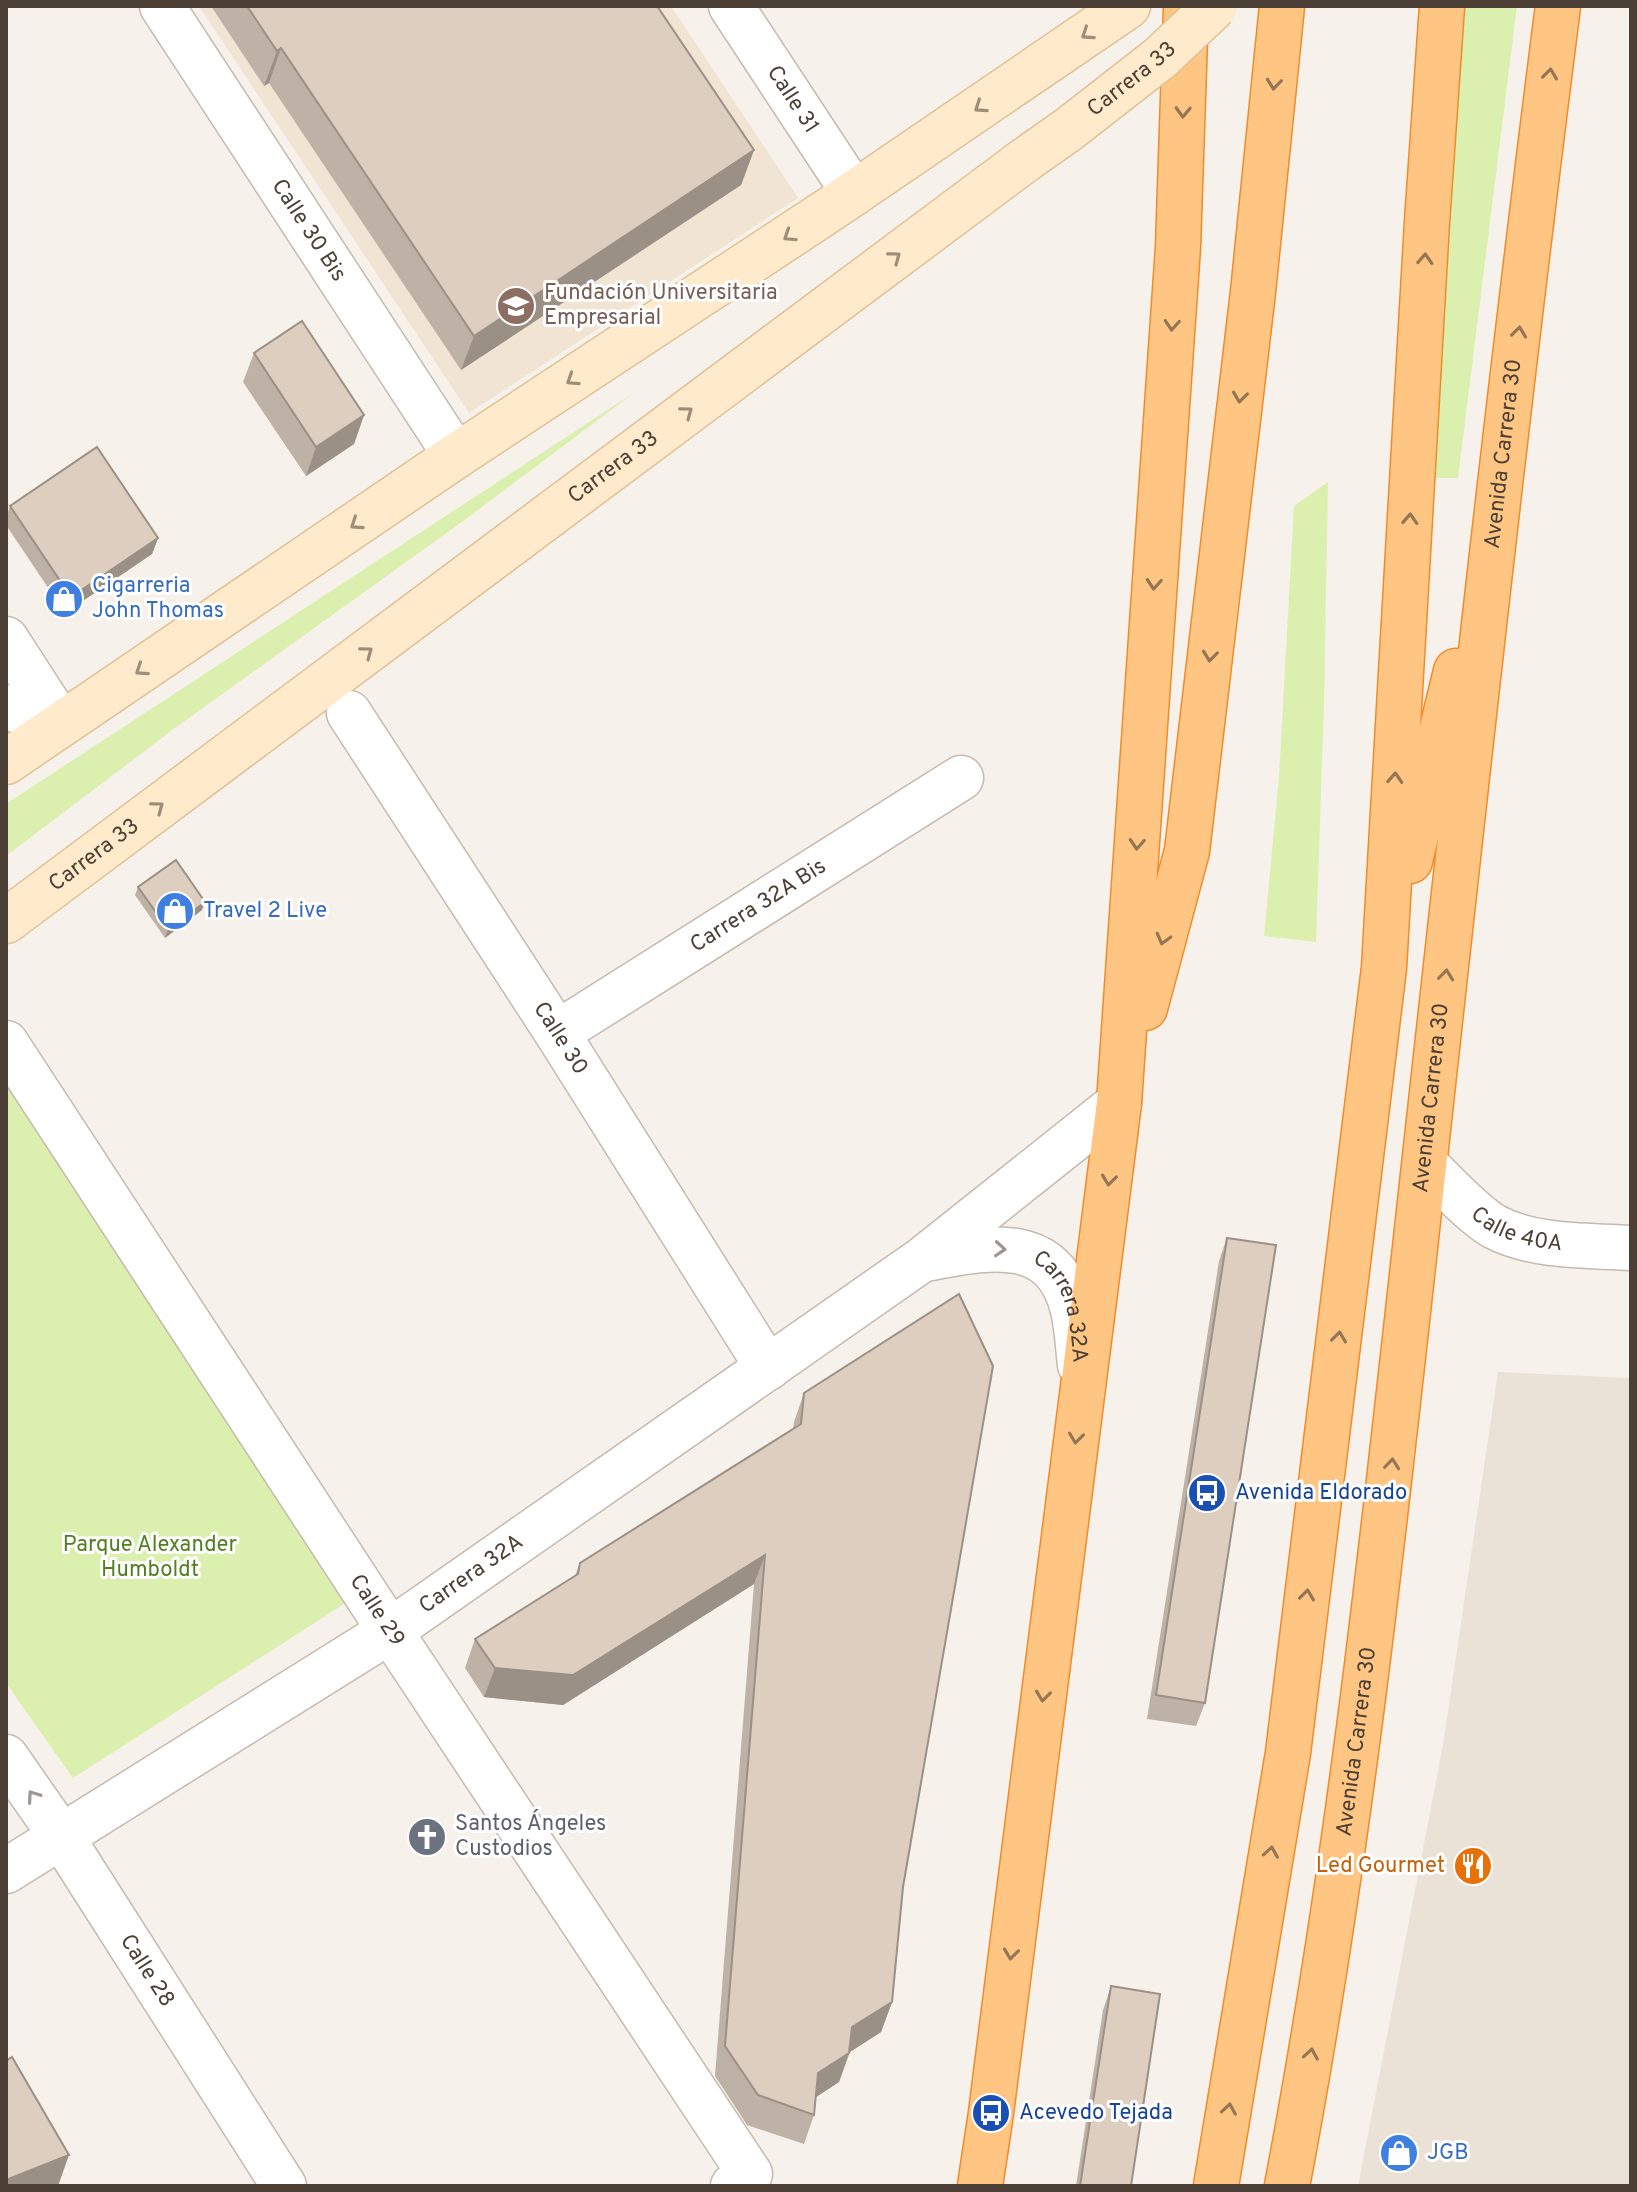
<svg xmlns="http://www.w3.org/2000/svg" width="1637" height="2192" font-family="Overpass,sans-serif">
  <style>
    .residential { fill: #ebe2d7 }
    .education { fill: #f1e4d2 }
    .green { fill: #dbefae }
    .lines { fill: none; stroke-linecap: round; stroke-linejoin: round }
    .minor-casing { stroke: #c6baae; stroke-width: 47 }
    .tertiary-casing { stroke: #c6baae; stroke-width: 47 }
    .secondary-casing { stroke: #dfc196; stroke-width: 47 }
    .trunk-casing { stroke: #f08b2a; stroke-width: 47 }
    .minor { stroke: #fff; stroke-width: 44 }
    .tertiary { stroke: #fff; stroke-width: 44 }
    .secondary { stroke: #ffebcb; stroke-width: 44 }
    .trunk { stroke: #ffc683; stroke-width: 44 }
    .secondary-bridge-casing { stroke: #dfc196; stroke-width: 47; stroke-linecap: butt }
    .secondary-bridge { stroke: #ffebcb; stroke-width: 44 }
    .wall { fill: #beb1a5 }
    .shaded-wall { fill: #9b9086 }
    .building { fill: #ddcec0; stroke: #9b9086; stroke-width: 2 }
    .oneway { stroke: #9d8d79 }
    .oneway2 { stroke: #947655 }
    .oneway3 { stroke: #9d9690 }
    .labels { text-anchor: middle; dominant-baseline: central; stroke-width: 6; stroke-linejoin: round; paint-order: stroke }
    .street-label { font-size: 22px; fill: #4c4036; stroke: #fff }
    .education-label { font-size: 22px; fill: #785e54; stroke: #fff; text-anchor: start }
    .shop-label { font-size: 22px; fill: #366cbe; stroke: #fff; text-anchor: start }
    .transit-label { font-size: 22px; fill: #164399; stroke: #fff; text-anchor: start }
    .park-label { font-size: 22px; fill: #528020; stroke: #fff }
    .worship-label { font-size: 22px; fill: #5b616d; stroke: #fff; text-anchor: start }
    .food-label { font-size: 22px; fill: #c56008; stroke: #fff; text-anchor: end }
  </style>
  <rect width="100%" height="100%" fill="#f6f1ea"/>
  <path class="residential" d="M1498,1372L1631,1378V2186H1358L1443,1745Z"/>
  <path class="education" d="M199,6H671L798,198L469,413Z"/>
  <g class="green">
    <path d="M1460,6H1517L1458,478H1435Z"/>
    <path d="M635,392L466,519L175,728L6,856V804Z"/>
    <path d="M1328,482L1324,703L1316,942L1264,936L1279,777L1294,506Z"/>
    <path d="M6,1069L347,1602L73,1778L6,1683Z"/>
  </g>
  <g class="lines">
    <defs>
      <g id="minor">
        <path id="s1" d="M162,6L456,456"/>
        <path id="s2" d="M731,6L854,193"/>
        <path d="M6,639L61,724"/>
        <path d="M6,707L61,724"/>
        <path id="s3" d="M349,713L557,1033L768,1368"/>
        <path id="s4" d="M557,1033L961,778"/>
        <path id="s5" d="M6,1043L390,1631L750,2174L733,2186"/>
        <path id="s6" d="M925,1259C986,1248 1054,1231 1073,1310C1077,1328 1078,1347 1080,1365"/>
        <path id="s7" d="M6,1757L61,1836L284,2186"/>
        <path id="s8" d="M6,1871L390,1631L923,1259L1119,1103"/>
      </g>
      <g id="tertiary">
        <path id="s9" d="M1425,1164C1445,1183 1472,1214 1495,1227C1536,1248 1587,1245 1631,1248"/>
      </g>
      <g id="secondary">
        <path d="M6,762L456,456L838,204L1128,6"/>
        <path id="s10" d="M6,921L1025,160"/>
      </g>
      <g id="trunk">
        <path d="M1410,861L1456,671"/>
        <path d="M1145,1008L1187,851L1253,292L1282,6"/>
        <path d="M980,2186L991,2113L1119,1103L1178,247L1186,8"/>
        <path d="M1216,2186L1288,1753L1384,968L1427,222L1442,6"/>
        <path id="s11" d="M1287,2186C1349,1860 1384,1531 1420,1202C1464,803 1507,404 1558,6"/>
      </g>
    </defs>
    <use href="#minor" class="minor-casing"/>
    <use href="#tertiary" class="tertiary-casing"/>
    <use href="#secondary" class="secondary-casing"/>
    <use href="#trunk" class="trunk-casing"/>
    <use href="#minor" class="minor"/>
    <use href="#tertiary" class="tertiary"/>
    <use href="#secondary" class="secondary"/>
    <use href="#trunk" class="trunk"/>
    <defs>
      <g id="secondary-bridge">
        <path id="s12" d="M1025,160L1069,129L1160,58L1215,6"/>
      </g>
    </defs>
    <use href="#secondary-bridge" class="secondary-bridge-casing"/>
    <use href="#secondary-bridge" class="secondary-bridge"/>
  </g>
  <g class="wall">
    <path d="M211,6H657L754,150L741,185L461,370L269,83L264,86Z"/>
    <path d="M254,353L364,415L354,444L306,476L243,382Z"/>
    <path d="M10,506L158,538L152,554L65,613L6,525V518Z"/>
    <path d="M138,887L202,910L165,938L135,895Z"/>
    <path d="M1227,1238L1205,1703L1196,1726L1147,1719L1219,1261Z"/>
    <path d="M804,1393L903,1887L892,2002L881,2032L850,2052L839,2082L816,2097L814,2115L804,2144L747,2125L715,2076L754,1584L563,1705L484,1697L465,1668L475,1639L575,1576L580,1563L793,1429L794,1422Z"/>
    <path d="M1111,1986L1131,2186H1076L1103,2010Z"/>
  </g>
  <g class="shaded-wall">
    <path d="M281,48L269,83L264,86L277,51Z"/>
    <path d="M754,150L741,185L461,370L474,336Z"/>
    <path d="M364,415L354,444L306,476L316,447Z"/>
    <path d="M158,538L152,554L65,613L71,597Z"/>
    <path d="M205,902L202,910L165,938L168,929Z"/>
    <path d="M765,1555L754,1584L563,1705L484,1697L495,1668Z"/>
    <path d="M892,2002L881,2032L842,2057L852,2027Z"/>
    <path d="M849,2053L839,2082L807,2103L818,2073Z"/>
    <path d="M69,2155L58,2186H6V2180Z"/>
  </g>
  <g class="building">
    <path d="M247,6H657L754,150L474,336L281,48L277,51Z"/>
    <path d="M302,321L364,415L316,447L254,353Z"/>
    <path d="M97,447L158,538L71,597L10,506Z"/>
    <path d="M176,860L205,902L168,929L138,887Z"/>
    <path d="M1227,1238L1276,1245L1205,1703L1156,1695Z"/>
    <path d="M959,1294L993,1366L903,1887L892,2002L852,2027L849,2053L818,2073L814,2115L758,2095L725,2046L765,1555L573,1675L495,1668L475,1639L578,1574L580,1563L801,1424L804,1393Z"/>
    <path d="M1111,1986L1160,1994L1131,2186H1080Z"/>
    <path d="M12,2057L69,2155L6,2180V2061Z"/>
  </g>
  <defs><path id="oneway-chevron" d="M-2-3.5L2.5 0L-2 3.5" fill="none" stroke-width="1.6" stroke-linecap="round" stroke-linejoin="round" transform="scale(2)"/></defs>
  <g class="oneway">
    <use href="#oneway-chevron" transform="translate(1087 34) rotate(146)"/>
    <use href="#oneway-chevron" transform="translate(980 107) rotate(146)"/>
    <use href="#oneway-chevron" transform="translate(789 236) rotate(147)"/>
    <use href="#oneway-chevron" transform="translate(895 257) rotate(-37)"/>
    <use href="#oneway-chevron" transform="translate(572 380) rotate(147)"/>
    <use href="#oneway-chevron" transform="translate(687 412) rotate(-37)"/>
    <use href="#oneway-chevron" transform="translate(356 524) rotate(146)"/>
    <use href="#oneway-chevron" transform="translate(367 652) rotate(-37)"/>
    <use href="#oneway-chevron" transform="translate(141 670) rotate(146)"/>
    <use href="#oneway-chevron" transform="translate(158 807) rotate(-37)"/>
  </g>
  <g class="oneway2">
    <use href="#oneway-chevron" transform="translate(1550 74) rotate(-83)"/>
    <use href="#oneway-chevron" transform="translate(1274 84) rotate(96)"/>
    <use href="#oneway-chevron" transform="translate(1183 112) rotate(92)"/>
    <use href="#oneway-chevron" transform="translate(1425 259) rotate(-87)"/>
    <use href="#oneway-chevron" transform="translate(1172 325) rotate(94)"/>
    <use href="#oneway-chevron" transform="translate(1519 332) rotate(-83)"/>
    <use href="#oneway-chevron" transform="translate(1240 397) rotate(97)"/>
    <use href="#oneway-chevron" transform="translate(1410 519) rotate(-87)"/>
    <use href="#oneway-chevron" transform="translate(1154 584) rotate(94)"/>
    <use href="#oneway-chevron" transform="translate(1210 656) rotate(97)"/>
    <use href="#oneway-chevron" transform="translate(1395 778) rotate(-87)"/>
    <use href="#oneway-chevron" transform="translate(1137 844) rotate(94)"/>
    <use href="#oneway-chevron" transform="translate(1163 939) rotate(105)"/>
    <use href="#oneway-chevron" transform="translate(1446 975) rotate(-84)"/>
    <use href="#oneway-chevron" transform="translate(1109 1180) rotate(97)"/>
    <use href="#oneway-chevron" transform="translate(1339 1337) rotate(-83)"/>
    <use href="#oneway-chevron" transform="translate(1076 1438) rotate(97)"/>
    <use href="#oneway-chevron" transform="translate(1392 1464) rotate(-84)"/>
    <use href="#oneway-chevron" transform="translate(1307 1595) rotate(-83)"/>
    <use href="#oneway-chevron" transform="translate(1043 1696) rotate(97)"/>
    <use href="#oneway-chevron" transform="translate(1271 1852) rotate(-81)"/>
    <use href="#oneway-chevron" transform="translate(1011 1954) rotate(97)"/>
    <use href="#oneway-chevron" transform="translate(1311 2054) rotate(-81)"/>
    <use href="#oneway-chevron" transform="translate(1229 2109) rotate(-81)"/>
  </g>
  <g class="oneway3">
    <use href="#oneway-chevron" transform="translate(1000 1249) rotate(4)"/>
    <use href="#oneway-chevron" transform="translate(33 1796) rotate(-125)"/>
  </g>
  <defs>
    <symbol id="university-disc" viewBox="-11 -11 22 22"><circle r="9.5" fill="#8d6e63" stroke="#fff"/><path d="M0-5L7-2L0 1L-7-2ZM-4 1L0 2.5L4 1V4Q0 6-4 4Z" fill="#fff"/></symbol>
    <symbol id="shop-disc" viewBox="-11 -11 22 22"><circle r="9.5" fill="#3f7fe0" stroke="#fff"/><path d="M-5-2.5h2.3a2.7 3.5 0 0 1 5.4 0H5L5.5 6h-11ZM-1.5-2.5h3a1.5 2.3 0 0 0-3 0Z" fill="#fff"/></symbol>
    <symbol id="bus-disc" viewBox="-11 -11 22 22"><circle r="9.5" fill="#1a4fb4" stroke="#fff"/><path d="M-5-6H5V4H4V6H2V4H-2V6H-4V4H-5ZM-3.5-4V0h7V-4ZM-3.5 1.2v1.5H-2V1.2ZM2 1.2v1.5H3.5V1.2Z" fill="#fff"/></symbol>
    <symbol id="church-disc" viewBox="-11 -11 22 22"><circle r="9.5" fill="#6b7280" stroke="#fff"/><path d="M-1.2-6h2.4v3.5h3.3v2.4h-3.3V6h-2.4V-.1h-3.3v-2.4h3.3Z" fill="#fff"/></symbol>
    <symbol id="restaurant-disc" viewBox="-11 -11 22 22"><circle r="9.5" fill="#e8710a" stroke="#fff"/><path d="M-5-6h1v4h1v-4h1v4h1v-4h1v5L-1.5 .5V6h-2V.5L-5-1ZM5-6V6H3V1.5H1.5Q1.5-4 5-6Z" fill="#fff"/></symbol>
  </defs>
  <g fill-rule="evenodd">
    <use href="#university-disc" x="494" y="284" width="44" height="44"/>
    <use href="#shop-disc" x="42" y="577" width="44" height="44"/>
    <use href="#shop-disc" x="153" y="889" width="44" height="44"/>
    <use href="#bus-disc" x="1185" y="1471" width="44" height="44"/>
    <use href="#church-disc" x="405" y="1815" width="44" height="44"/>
    <use href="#restaurant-disc" x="1451" y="1844" width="44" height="44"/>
    <use href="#bus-disc" x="969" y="2091" width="44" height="44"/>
    <use href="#shop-disc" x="1377" y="2131" width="44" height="44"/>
  </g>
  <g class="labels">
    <g class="street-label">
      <text stroke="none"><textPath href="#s12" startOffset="134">Carrera 33</textPath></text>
      <text stroke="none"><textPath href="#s2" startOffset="112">Calle 31</textPath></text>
      <text stroke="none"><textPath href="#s1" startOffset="268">Calle 30 Bis</textPath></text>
      <text stroke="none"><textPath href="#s11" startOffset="1746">Avenida Carrera 30</textPath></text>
      <text stroke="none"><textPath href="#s10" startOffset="758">Carrera 33</textPath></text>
      <text stroke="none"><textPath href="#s10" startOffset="110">Carrera 33</textPath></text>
      <text stroke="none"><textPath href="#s4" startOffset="238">Carrera 32A Bis</textPath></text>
      <text stroke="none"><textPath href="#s3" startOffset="388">Calle 30</textPath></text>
      <text stroke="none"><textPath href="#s11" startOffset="1098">Avenida Carrera 30</textPath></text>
      <text stroke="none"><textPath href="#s9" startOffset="116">Calle 40A</textPath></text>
      <text stroke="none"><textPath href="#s6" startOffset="172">Carrera 32A</textPath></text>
      <text stroke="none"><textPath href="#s8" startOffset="552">Carrera 32A</textPath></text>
      <text stroke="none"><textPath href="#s5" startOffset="678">Calle 29</textPath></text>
      <text stroke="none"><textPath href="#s11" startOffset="450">Avenida Carrera 30</textPath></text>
      <text stroke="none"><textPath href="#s7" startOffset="256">Calle 28</textPath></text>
    </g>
    <g class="education-label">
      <text x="544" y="293">Fundación Universitaria<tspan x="544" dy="25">Empresarial</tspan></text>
    </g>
    <g class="shop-label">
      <text x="92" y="586">Cigarreria<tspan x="92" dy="25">John Thomas</tspan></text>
      <text x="203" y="911">Travel 2 Live</text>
      <text x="1427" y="2153">JGB</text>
    </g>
    <g class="transit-label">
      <text x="1235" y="1493">Avenida Eldorado</text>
      <text x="1019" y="2113">Acevedo Tejada</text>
    </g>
    <g class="park-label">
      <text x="150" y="1545">Parque Alexander<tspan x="150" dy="25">Humboldt</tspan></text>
    </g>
    <g class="worship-label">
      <text x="455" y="1824">Santos Ángeles<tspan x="455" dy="25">Custodios</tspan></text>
    </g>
    <g class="food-label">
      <text x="1445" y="1866">Led Gourmet</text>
    </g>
  </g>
  <rect width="1637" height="2192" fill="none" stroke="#4c4036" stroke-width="16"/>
</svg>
